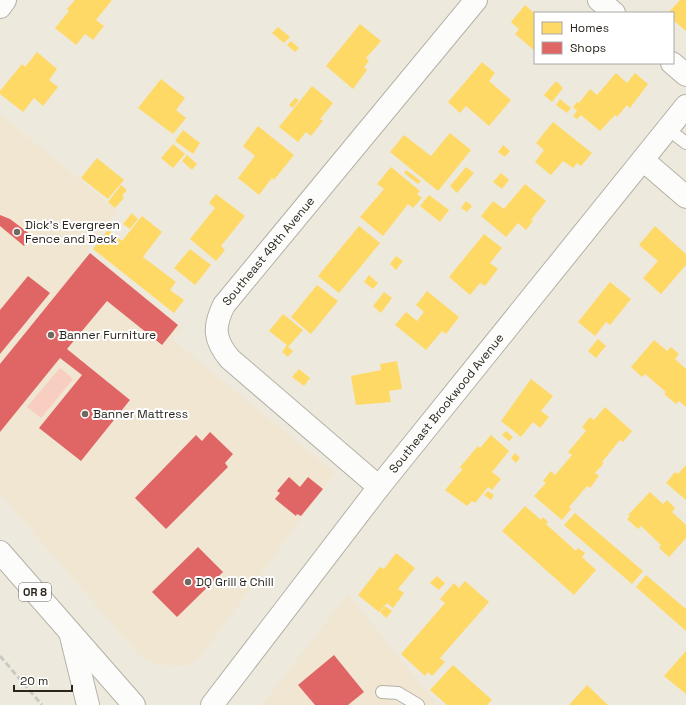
<svg xmlns="http://www.w3.org/2000/svg" width="686" height="705" font-family="'Space Grotesk',sans-serif">
  <style>
    .built { fill: #f0e6d1 }
    .green { fill: #f7cebf }
    .homes { fill: #ffd966 }
    .shops { fill: #e06666 }
    .lines { fill: none; stroke-linecap: round; stroke-linejoin: round }
    .service-casing { stroke: #b5b0a7; stroke-width: 14 }
    .minor-casing { stroke: #b5b0a7; stroke-width: 24 }
    .secondary-casing { stroke: #b5b0a7; stroke-width: 24 }
    .primary-casing { stroke: #b5b0a7; stroke-width: 24 }
    .service { stroke: #fcfcfa; stroke-width: 12 }
    .minor { stroke: #fcfcfa; stroke-width: 22 }
    .secondary { stroke: #fcfcfa; stroke-width: 22 }
    .primary { stroke: #fcfcfa; stroke-width: 22 }
    .rail { stroke: #cac9c5; stroke-width: 3; stroke-dasharray: 6 3; stroke-linecap: butt }
    .poi-dot { fill: #6f6a61; stroke: #fff; stroke-width: 1.5 }
    .labels { text-anchor: middle; dominant-baseline: central; stroke-width: 4; stroke-linejoin: round; paint-order: stroke }
    .shield { fill: #fff; stroke: #6a6762; stroke-width: 1 }
    .shield-label { font-size: 11px; font-weight: bold; fill: #2a261e }
    .poi-label { font-size: 12px; fill: #2a261e; stroke: #fff; text-anchor: start }
    .street-label { font-size: 12px; fill: #2a261e; stroke: #fff }
  </style>
  <rect width="100%" height="100%" fill="#eee9dd"/>
  <g class="built">
    <path d="M0,114L118,211L87,250L182,327L172,339L335,473L203,653L195,662L186,666L155,664L141,657L0,494Z"/>
    <path d="M348,594L437,705H262Z"/>
  </g>
  <path class="green" d="M60,368L73,379L41,418L27,407Z"/>
  <g class="homes">
    <path d="M75,0H112L96,20L104,26L93,40L85,34L76,45L55,28L69,11L67,9Z"/>
    <path d="M680,0H686V31L673,20V13H668Z"/>
    <path d="M525,5L535,14V51L515,34L519,29L511,22Z"/>
    <path d="M360,24L381,41L366,58L369,61L364,67L367,70L353,89L326,66Z"/>
    <path d="M278,27L290,37L284,43L272,33Z"/>
    <path d="M291,41L299,48L295,52L287,45Z"/>
    <path d="M37,52L57,69L49,80L58,87L43,106L34,98L23,112L0,94V91L22,64L25,67Z"/>
    <path d="M482,62L495,73L489,81L511,100L489,126L466,106L460,113L448,102Z"/>
    <path d="M616,73L627,83L635,73L648,84L630,108L627,105L617,117L615,115L600,131L581,115L577,119L573,116L577,111L573,107L577,102L579,103L590,89L597,95Z"/>
    <path d="M161,79L185,98L176,110L186,118L173,134L138,108Z"/>
    <path d="M556,81L563,88L552,102L544,95Z"/>
    <path d="M312,86L333,103L321,118L320,119L323,121L311,136L306,132L298,142L279,127Z"/>
    <path d="M295,98L299,100L293,108L289,105Z"/>
    <path d="M560,99L571,108L567,113L556,105Z"/>
    <path d="M553,122L592,153L581,166L577,163L573,168L563,161L551,175L535,162L544,150L536,143Z"/>
    <path d="M258,126L294,155L274,180L272,178L259,195L238,178L255,156L243,146Z"/>
    <path d="M183,130L200,143L193,154L175,141Z"/>
    <path d="M450,133L471,150L438,191L390,152L404,135L431,156Z"/>
    <path d="M173,144L185,154L173,168L161,158Z"/>
    <path d="M503,145L510,151L505,157L498,152Z"/>
    <path d="M187,155L197,164L192,170L182,161Z"/>
    <path d="M97,158L124,180L108,199L81,178Z"/>
    <path d="M391,167L420,191L417,194L422,198L413,208L408,204L383,236L360,217L384,189L377,184Z"/>
    <path d="M466,167L474,173L457,193L450,186Z"/>
    <path d="M406,170L421,181L418,184L404,173Z"/>
    <path d="M501,173L509,180L502,189L493,182Z"/>
    <path d="M525,184L546,201L531,220L533,221L526,230L518,223L506,237L481,216L493,201L504,209Z"/>
    <path d="M121,185L127,190L122,196L124,198L115,208L108,202Z"/>
    <path d="M216,194L245,216L221,246L225,250L216,261L190,239L215,208L209,203Z"/>
    <path d="M429,195L449,210L440,222L420,206Z"/>
    <path d="M466,201L472,206L467,212L461,208Z"/>
    <path d="M132,213L138,219L130,229L123,224Z"/>
    <path d="M142,216L162,232L143,257L176,282L170,290L184,300L174,313L93,249L108,230L122,241Z"/>
    <path d="M359,226L380,243L339,293L318,276Z"/>
    <path d="M655,226L686,254V265L661,294L643,278L658,261L639,245Z"/>
    <path d="M484,234L502,248L490,263L498,269L485,286L480,283L470,295L449,277Z"/>
    <path d="M190,249L211,265L195,285L174,268Z"/>
    <path d="M396,256L403,261L396,270L390,264Z"/>
    <path d="M369,275L378,283L373,289L364,282Z"/>
    <path d="M610,282L631,299L610,325L606,322L595,336L578,322Z"/>
    <path d="M317,285L338,301L311,334L291,317Z"/>
    <path d="M427,291L459,317L446,334L442,331L426,350L395,325L406,312L417,321L424,312L416,305Z"/>
    <path d="M384,292L392,298L381,313L373,306Z"/>
    <path d="M283,314L303,330L288,347L293,351L288,357L282,352L287,345L269,331Z"/>
    <path d="M598,339L606,346L596,358L588,351Z"/>
    <path d="M654,340L667,351L671,347L679,354L675,359L686,369V407L679,401L676,404L664,394L666,392L645,374L642,377L631,367Z"/>
    <path d="M397,361L402,389L389,391L391,402L356,405L351,376L381,370L380,364Z"/>
    <path d="M299,369L310,378L304,386L292,377Z"/>
    <path d="M531,379L553,396L541,411L549,417L540,428L533,422L521,437L501,421Z"/>
    <path d="M605,407L632,431L623,442L620,440L602,462L604,463L595,473L599,476L590,488L587,486L569,507L571,509L562,520L534,496L546,483L543,481L551,471L555,475L572,455L568,452L586,431L582,427L590,417L594,420Z"/>
    <path d="M506,431L513,437L509,441L502,435Z"/>
    <path d="M491,435L509,451L492,472L501,479L492,490L488,487L475,503L472,501L467,506L445,490L462,470L460,467L478,446L480,448Z"/>
    <path d="M515,453L520,458L516,463L511,458Z"/>
    <path d="M686,465V500L666,483L675,472L678,474Z"/>
    <path d="M488,491L494,495L491,500L484,495Z"/>
    <path d="M650,492L663,504L667,500L675,508L672,512L686,525V538L669,557L659,548L661,545L641,526L638,529L627,519L630,516L628,515Z"/>
    <path d="M525,506L541,520L543,517L548,522L546,524L576,551L578,548L585,553L582,557L596,570L574,595L502,531Z"/>
    <path d="M575,513L643,571L632,584L564,525Z"/>
    <path d="M396,553L415,568L398,589L404,593L393,608L387,603L379,612L358,595L380,567L384,569Z"/>
    <path d="M646,575L686,609V631L636,587Z"/>
    <path d="M437,576L445,583L439,590L430,583Z"/>
    <path d="M465,581L489,602L440,658L445,662L432,676L428,672L425,676L401,654L445,603L440,599L454,583L459,588Z"/>
    <path d="M385,606L392,611L386,618L380,612Z"/>
    <path d="M686,651V694L664,676Z"/>
    <path d="M453,665L492,700L487,705H447L430,690Z"/>
    <path d="M587,685L608,705H569Z"/>
  </g>
  <g class="shops">
    <path d="M0,215L10,219L31,235L24,246L0,226Z"/>
    <path d="M90,253L178,325L162,345L107,301L67,349L130,400L81,461L39,428L82,375L60,358L0,432V364Z"/>
    <path d="M28,276L50,293L0,354V310Z"/>
    <path d="M210,432L233,454L225,463L228,467L166,529L135,498L196,435L202,441Z"/>
    <path d="M289,477L300,487L308,477L323,489L301,516L297,514L296,516L275,499L280,493L277,491Z"/>
    <path d="M198,547L223,572L177,617L152,592Z"/>
    <path d="M334,655L364,692L348,705H315L298,685Z"/>
  </g>
  <g class="lines">
    <defs>
      <g id="service">
        <path d="M668,129L686,143"/>
        <path d="M382,692L398,693L418,705"/>
      </g>
      <g id="minor">
        <path d="M599,0L614,13"/>
        <path d="M0,7L5,0"/>
        <path d="M672,63L686,75"/>
        <path d="M643,160L686,197"/>
        <path id="s1" d="M379,487L230,359C214,340 213,327 224,305L476,0"/>
      </g>
      <g id="secondary">
        <path id="s2" d="M212,705L379,487L686,106"/>
      </g>
      <g id="primary">
        <path d="M0,552L134,705"/>
        <path d="M71,636L88,705"/>
      </g>
    </defs>
    <use href="#service" class="service-casing"/>
    <use href="#minor" class="minor-casing"/>
    <use href="#secondary" class="secondary-casing"/>
    <use href="#primary" class="primary-casing"/>
    <use href="#service" class="service"/>
    <use href="#minor" class="minor"/>
    <use href="#secondary" class="secondary"/>
    <use href="#primary" class="primary"/>
    <path class="rail" d="M0,656L42,705"/>
  </g>
  <g class="poi-dot">
    <circle cx="17" cy="232" r="4"/>
    <circle cx="51" cy="335" r="4"/>
    <circle cx="85" cy="414" r="4"/>
    <circle cx="188" cy="582" r="4"/>
  </g>
  <g class="labels">
    <rect class="shield" x="19" y="583" width="32" height="18" rx="3"/>
    <g class="shield-label">
      <text x="35" y="592">OR 8</text>
    </g>
    <g class="poi-label">
      <text x="25" y="225">Dick's Evergreen<tspan x="25" dy="14">Fence and Deck</tspan></text>
      <text x="59" y="335">Banner Furniture</text>
      <text x="93" y="414">Banner Mattress</text>
      <text x="196" y="582">DQ Grill &amp; Chill</text>
    </g>
    <g class="street-label">
      <text stroke="none"><textPath href="#s1" startOffset="325">Southeast 49th Avenue</textPath></text>
      <text stroke="none"><textPath href="#s2" startOffset="382">Southeast Brookwood Avenue</textPath></text>
    </g>
  </g>
  <rect x="534" y="12" width="140" height="52" fill="#ffffff" stroke="#aaa8a5"/>
  <rect x="542" y="22" width="20" height="12" fill="#ffd966" stroke="#aaa8a5"/>
  <text x="570" y="32" font-size="12" fill="#2a261e">Homes</text>
  <rect x="542" y="42" width="20" height="12" fill="#e06666" stroke="#aaa8a5"/>
  <text x="570" y="52" font-size="12" fill="#2a261e">Shops</text>
  <path d="M14 685v6h58v-6" fill="none" stroke="#2a261e" stroke-width="2"/>
  <text x="20" y="685" font-size="12" fill="#2a261e" stroke="#ffffff" stroke-width="3" paint-order="stroke">20 m</text>
</svg>
